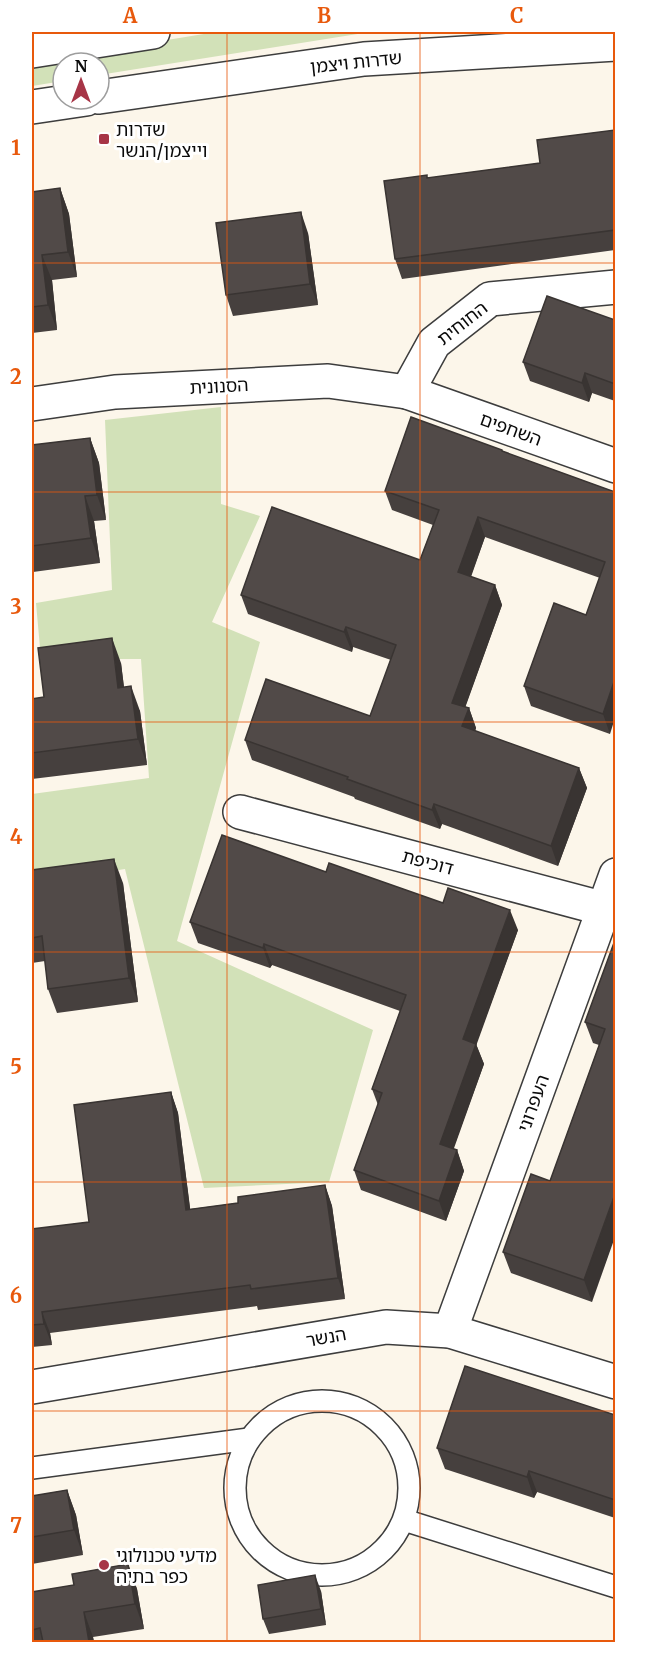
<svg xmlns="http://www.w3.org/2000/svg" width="647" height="1674" font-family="Merriweather,'Noto Sans Hebrew',serif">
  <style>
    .green { fill: #d2e1b8 }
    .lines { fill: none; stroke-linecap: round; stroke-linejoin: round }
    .service-casing { stroke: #3d3d3d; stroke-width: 24 }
    .minor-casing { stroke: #3d3d3d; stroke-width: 36 }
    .tertiary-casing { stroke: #3d3d3d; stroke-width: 36 }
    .service { stroke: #fff; stroke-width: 21 }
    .minor { stroke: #fff; stroke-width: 33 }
    .tertiary { stroke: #fff; stroke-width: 33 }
    .wall { fill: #46403e }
    .shaded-wall { fill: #393432 }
    .building { fill: #514a48; stroke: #393432; stroke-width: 1.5 }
    .grid { fill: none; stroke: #e8590c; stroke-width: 1.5; stroke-opacity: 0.55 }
    .poi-dot { fill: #a73547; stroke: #fff; stroke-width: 2 }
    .labels { text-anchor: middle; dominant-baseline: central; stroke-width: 6; stroke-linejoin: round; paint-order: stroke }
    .street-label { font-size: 18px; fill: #0a0a0a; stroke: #fff }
    .poi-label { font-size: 18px; fill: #0a0a0a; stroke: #fff; text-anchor: start }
    .neatline { fill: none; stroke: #e8590c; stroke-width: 2 }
    .grid-label { font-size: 20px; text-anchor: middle; font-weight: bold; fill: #e8590c }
  </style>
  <rect width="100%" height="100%" fill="#fcf6ea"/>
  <g class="green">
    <path d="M216,32H370L99,75V63H63V81L32,86V62Z"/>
    <path d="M221,407V504L260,516L212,622L260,642L177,941L373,1030L329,1182L204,1188L125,869L32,884V794L149,778L141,659H41L36,603L112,590L105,420Z"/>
  </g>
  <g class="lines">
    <defs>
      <g id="service">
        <circle cx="322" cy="1488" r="87"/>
        <path d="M32,1468L249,1439"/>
        <path d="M404,1520L616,1587"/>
      </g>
      <g id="minor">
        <path d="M407,392L434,343L490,299L616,287"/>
        <path d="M32,404L115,392L328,381L407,392L616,466"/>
        <path d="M240,812L616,912"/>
        <path d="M450,1331L616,875"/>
      </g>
      <g id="tertiary">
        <path d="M32,51L153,32"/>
        <path d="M99,97L364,59L616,44"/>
        <path d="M32,107L86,99"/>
        <path d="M32,1387L386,1327L450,1331L616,1382"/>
      </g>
    </defs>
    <use href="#service" class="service-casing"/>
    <use href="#minor" class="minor-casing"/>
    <use href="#tertiary" class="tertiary-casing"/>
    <use href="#service" class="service"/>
    <use href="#minor" class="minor"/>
    <use href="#tertiary" class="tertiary"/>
  </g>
  <g class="wall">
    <path d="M615,130V250L402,279L395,259L428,178L540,163Z"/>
    <path d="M60,188L69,214L77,277L52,280L57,330L32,333V192Z"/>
    <path d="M308,233L318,305L233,316L226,295Z"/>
    <path d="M615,320V401L592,393L589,402L530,381L523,362Z"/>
    <path d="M90,438L99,463L106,520L94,521L100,563L33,572L32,567V445Z"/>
    <path d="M502,450L503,452L615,492L610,734L531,706L524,686L586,615L600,578L485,537L471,577L495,585L502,605L465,707L469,708L476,728L475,731L579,768L587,788L558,866L442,824L440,829L355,799L354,797L252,760L245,740L370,716L391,660L353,647L352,652L248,614L241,595L420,560L433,525L392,510L385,491Z"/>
    <path d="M121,663L124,687L140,711L147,765L32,779V699L44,697Z"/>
    <path d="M32,870L123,883L138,1002L57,1013L48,989L45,961L32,963Z"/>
    <path d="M326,872L518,930L476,1044L484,1064L453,1149L457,1150L464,1171L446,1221L361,1190L354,1170L378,1105L372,1089L400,1011L272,965L270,968L198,943L190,922Z"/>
    <path d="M615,940L592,1302L511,1273L503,1252L550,1181L599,1045L593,1043L585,1022Z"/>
    <path d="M171,1092L178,1113L190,1209L238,1203L325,1185L332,1206L345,1299L258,1310L257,1306L50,1333L52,1345L32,1347V1229L89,1222Z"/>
    <path d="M615,1415V1518L537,1492L534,1498L445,1469L437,1448Z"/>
    <path d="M67,1490L76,1515L83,1555L32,1564V1496Z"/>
    <path d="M128,1564L137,1589L144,1629L93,1637L94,1642H32V1592L74,1585Z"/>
    <path d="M321,1591L326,1625L269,1634L263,1619Z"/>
  </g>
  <g class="shaded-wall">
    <path d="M60,188L69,214L77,277L68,252Z"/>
    <path d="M301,212L308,233L318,305L310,284Z"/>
    <path d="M42,255L52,280L57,330L48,305Z"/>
    <path d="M585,373L592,393L589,402L582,383Z"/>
    <path d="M90,438L99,463L106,520L97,495Z"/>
    <path d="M85,496L94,521L100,563L91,538Z"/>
    <path d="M478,517L485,537L465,592L458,572Z"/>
    <path d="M495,585L502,605L460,722L452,703Z"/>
    <path d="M346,627L353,647L352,652L344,632Z"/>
    <path d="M112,638L121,663L127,713L118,688Z"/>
    <path d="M615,679V718L610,734L603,714Z"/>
    <path d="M131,686L140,711L147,765L138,739Z"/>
    <path d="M469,708L476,728L469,746L462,726Z"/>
    <path d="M579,768L587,788L558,866L551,846Z"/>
    <path d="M434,804L442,824L440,829L432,810Z"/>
    <path d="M114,859L123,883L138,1002L129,978Z"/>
    <path d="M510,910L518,930L471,1060L463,1039Z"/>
    <path d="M264,944L272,965L270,968L263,948Z"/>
    <path d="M476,1044L484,1064L448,1165L440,1144Z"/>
    <path d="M171,1092L178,1113L193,1231L186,1210Z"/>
    <path d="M457,1150L464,1171L446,1221L439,1201Z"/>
    <path d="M325,1185L332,1206L345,1299L338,1278Z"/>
    <path d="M615,1194V1237L592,1302L584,1280Z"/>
    <path d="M42,1312L50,1333L52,1345L44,1324Z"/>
    <path d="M529,1471L537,1492L534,1498L527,1477Z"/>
    <path d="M67,1490L76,1515L83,1555L74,1530Z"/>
    <path d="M128,1564L137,1589L144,1629L135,1604Z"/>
    <path d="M315,1575L321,1591L326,1625L321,1609Z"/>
    <path d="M84,1612L93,1637L94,1642H89Z"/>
  </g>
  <g class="building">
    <path d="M615,130V230L395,259L384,181L427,175V178L540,163L537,140Z"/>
    <path d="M60,188L68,252L42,255L48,305L32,307V192Z"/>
    <path d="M301,212L310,284L226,295L216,223Z"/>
    <path d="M547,296L615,320V384L585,373L582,383L523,362Z"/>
    <path d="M411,417L502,450V451L615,492V679L603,714L524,686L554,603L586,615L605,562L478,517L458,572L495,585L452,703L469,708L462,726L579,768L551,846L434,804L432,810L347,779L348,777L245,740L266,679L370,716L396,645L346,627L344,632L241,595L272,507L420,560L439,510L385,491Z"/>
    <path d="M90,438L97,495L85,496L91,538L32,546V445Z"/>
    <path d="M112,638L118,688L131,686L138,739L32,753V699L44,697L38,648Z"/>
    <path d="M222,835L326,872L329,863L443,903L448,888L510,910L463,1039L476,1044L440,1144L457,1150L439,1201L354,1170L382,1093L372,1089L406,995L264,944L263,948L190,922Z"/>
    <path d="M114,859L129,978L48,989L42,936L32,938V870Z"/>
    <path d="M615,940V1194L584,1280L503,1252L531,1174L550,1181L605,1029L585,1022Z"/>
    <path d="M171,1092L186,1210L238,1203V1197L325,1185L338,1278L251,1289L250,1285L42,1312L44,1324L32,1325V1229L89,1222L74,1105Z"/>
    <path d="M465,1366L615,1415V1500L529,1471L527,1477L437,1448Z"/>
    <path d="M67,1490L74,1530L32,1537V1496Z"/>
    <path d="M128,1564L135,1604L84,1612L89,1642H43L40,1628L32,1630V1592L74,1585L72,1574Z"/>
    <path d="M315,1575L321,1609L263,1619L258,1585Z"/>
  </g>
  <path class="grid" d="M227,32V1642M420,32V1642M32,263H616M32,492H616M32,722H616M32,952H616M32,1182H616M32,1411H616"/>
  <g class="poi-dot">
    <rect x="98" y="133" width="12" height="12" rx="3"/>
    <circle cx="104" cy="1565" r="6"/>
  </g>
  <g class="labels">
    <g class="street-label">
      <text transform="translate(356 62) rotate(-6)">שדרות ויצמן</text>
      <text transform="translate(462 323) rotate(-38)">החוחית</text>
      <text transform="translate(219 386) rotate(-3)">הסנונית</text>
      <text transform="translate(511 429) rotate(20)">השחפים</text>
      <text transform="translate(428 862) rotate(15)">דוכיפת</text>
      <text transform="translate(533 1103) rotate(-70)">העפרוני</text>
      <text transform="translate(326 1337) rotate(-10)">הנשר</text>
    </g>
    <g class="poi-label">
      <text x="116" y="129">שדרות<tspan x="116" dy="21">וייצמן/הנשר</tspan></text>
      <text x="116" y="1555">מדעי טכנולוגי<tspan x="116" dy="21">כפר בתיה</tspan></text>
    </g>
  </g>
  <rect width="647" height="1674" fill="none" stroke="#ffffff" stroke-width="66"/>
  <g transform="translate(81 81)"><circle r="28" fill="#ffffff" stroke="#9d9d9d" stroke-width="1.5"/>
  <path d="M0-4.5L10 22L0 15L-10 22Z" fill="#a73547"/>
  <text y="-9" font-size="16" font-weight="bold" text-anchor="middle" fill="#0a0a0a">N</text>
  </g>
  <rect x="33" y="33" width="581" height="1608" class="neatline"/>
  <g class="grid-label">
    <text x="130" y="23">A</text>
    <text x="324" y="23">B</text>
    <text x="517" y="23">C</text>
    <text x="16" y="155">1</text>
    <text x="16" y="384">2</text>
    <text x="16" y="614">3</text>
    <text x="16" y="844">4</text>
    <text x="16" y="1074">5</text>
    <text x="16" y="1303">6</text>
    <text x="16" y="1533">7</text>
  </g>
</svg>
